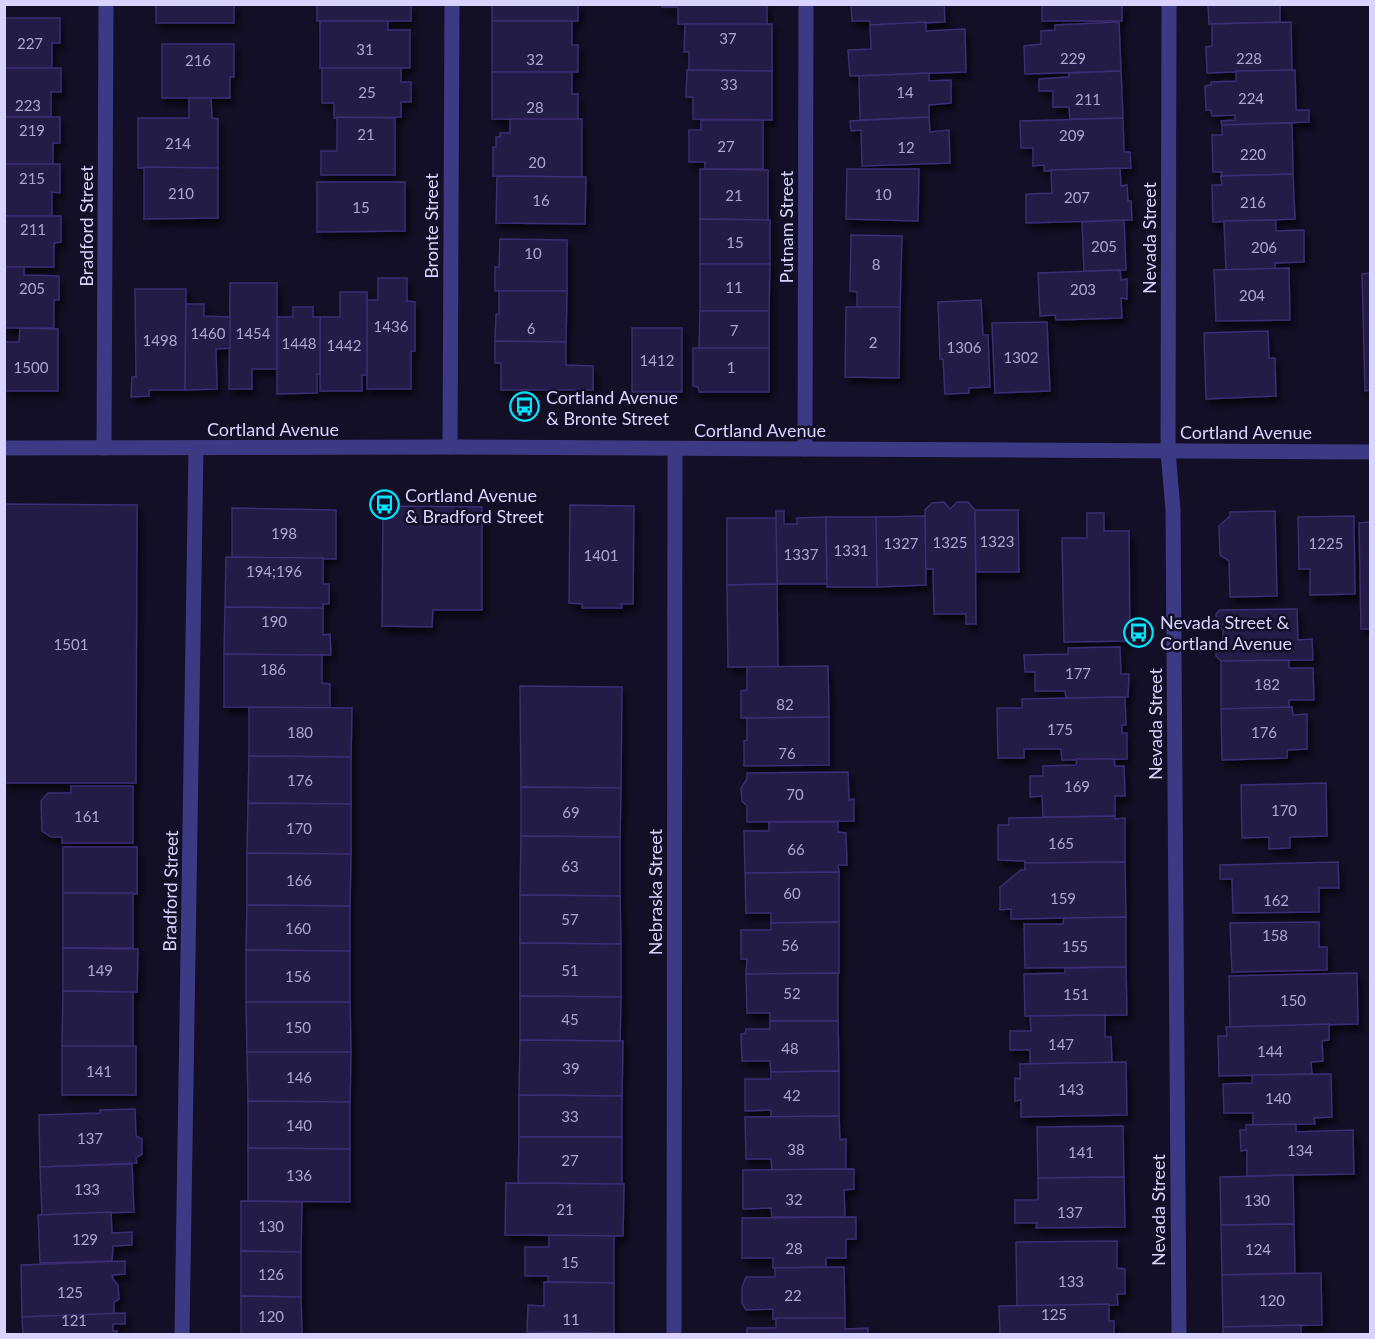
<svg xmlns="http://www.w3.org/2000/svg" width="1375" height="1339" font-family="Lato,sans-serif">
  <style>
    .building { fill: #241b47; stroke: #3b2d73; stroke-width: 1.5; filter: url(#shadow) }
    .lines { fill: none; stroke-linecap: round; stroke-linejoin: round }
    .minor { stroke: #3d3a85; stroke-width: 15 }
    .tertiary { stroke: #3d3a85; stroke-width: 15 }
    .labels { text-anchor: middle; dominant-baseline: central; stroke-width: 5; stroke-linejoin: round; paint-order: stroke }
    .number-label { font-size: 15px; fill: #aca6d1 }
    .street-label { font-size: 18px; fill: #d9d4ff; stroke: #130f26 }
    .poi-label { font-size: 18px; fill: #d9d4ff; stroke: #130f26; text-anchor: start }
  </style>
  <defs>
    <filter id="shadow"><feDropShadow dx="3.5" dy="6" stdDeviation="3" flood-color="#0009"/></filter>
  </defs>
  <rect width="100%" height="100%" fill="#130f26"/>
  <g class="building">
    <rect x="156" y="4" width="78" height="19"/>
    <rect x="317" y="4" width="94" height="17"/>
    <rect x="492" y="4" width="86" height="17"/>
    <path d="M662,4H767V25L678,24V7H662Z"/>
    <path d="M851,4H944L945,22L870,25V21H852Z"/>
    <rect x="1042" y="4" width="80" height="17"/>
    <path d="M1208,4H1280V22L1209,24Z"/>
    <path d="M4,18H60V43H52V68H4Z"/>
    <path d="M320,21H388V30H410V68H320Z"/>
    <path d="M492,21H572V45H578V72H492Z"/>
    <path d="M926,22V31L965,29L966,72L850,76L848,50L871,49L870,25Z"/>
    <path d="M1119,22L1121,71L1025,74L1024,46L1041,44V31L1055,30V25Z"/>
    <path d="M1291,22L1292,70L1207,73L1206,47L1212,46V24Z"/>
    <path d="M685,24H772V71L689,70V52H684Z"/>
    <path d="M162,44H234V77H230V98H162Z"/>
    <path d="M4,68H61V92H51V117H4Z"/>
    <path d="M322,68H401V82H411V102H401V117L334,118V103H322Z"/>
    <path d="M687,70L772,71V120L693,119V97H686Z"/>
    <path d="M1295,70L1296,110H1309V122L1222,125L1221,121L1235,120V115L1212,116L1211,110H1206L1205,86L1211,85V82L1236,81V71Z"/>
    <path d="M1121,71L1123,118L1070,119L1069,107H1053V91H1039V79L1069,77V73Z"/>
    <path d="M492,72H572V94H578V120L492,119Z"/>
    <path d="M929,73V81L951,80V103L929,105V117L860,120L859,76Z"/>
    <path d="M189,98H211L212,118L218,119V168H138V118H189Z"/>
    <path d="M4,117H60V143H53V164H4Z"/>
    <path d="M337,117L395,118V175H321V151H337Z"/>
    <path d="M929,117L930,132L949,130L950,163L862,166L861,130L851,131L850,121Z"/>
    <path d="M1123,118L1124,152H1130L1131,168L1044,171V165L1033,166V148H1021L1020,121Z"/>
    <path d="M510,119H582V177L493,176V147H496V137H500V133H510Z"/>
    <path d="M701,120H763V169H705V162H689V130H701Z"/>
    <path d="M1292,123L1293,174L1221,176L1222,172H1213L1212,135H1222V125Z"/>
    <path d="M4,164H60V193L52,192V216H4Z"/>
    <path d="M144,167L218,168V218L144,219Z"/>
    <path d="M1120,168L1121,186L1127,185L1128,201H1131L1132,220L1026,223V194L1052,193L1051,170Z"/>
    <path d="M700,169L768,170V220L700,219Z"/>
    <path d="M847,169H919L918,221L846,219Z"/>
    <path d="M1293,174L1295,219L1213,222L1212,185H1222L1221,176Z"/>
    <path d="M497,176L586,177L585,224L496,223Z"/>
    <path d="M317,182H405V231L317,232Z"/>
    <path d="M4,216H61V242L54,243V267H4Z"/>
    <path d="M700,219L770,220V264H700Z"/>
    <path d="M1124,220L1126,270L1084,271L1082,222Z"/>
    <path d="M1276,220V231L1304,230V262L1275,263V269L1226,270L1224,221Z"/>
    <path d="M851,235L902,236L900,307H857V292L850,291Z"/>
    <path d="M500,239L567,240V291H495V267H499Z"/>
    <path d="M700,264H770L769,311H700Z"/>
    <path d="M4,267H24V275L59,276V300H54V328H4Z"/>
    <path d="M1289,268L1290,320L1216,321L1214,270Z"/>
    <path d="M1120,270L1121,280L1127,279V299L1121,298L1122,318L1056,320L1055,315L1040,316L1038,273Z"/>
    <path d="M1370,273V390L1365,391L1362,274Z"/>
    <path d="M378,278H407V301L415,302V351H411V389H367V300H378Z"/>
    <path d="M230,283H277V369H252V389H229Z"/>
    <path d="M135,289H186L185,390H149V396L131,397L132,377H136Z"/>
    <path d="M499,291H567L566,342L495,341L496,314H499Z"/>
    <path d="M340,292H367V375H362V391H320V317H340Z"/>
    <path d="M981,300L983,335H988L990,387L969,388V393L945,394L943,359H940L938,302Z"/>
    <path d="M186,304H204V316L230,317V348L216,349L217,389L185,390Z"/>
    <path d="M293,307H313V317H320V374H317V393L277,394V317H293Z"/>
    <path d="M846,307H900L899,378L845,377Z"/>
    <path d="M700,311H769V348H699Z"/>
    <path d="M1047,322L1050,391L995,393L992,323Z"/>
    <path d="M20,328L58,329V391H4V342H19Z"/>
    <rect x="632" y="328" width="50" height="64"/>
    <path d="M1268,331L1269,358H1275L1276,396L1206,399L1204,333Z"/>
    <path d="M495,341L566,342V365L593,366V390H501V363H495Z"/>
    <path d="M693,348H769V392H699L698,387L693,386Z"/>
    <path d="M944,502L950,509L957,502H968L975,510L976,624H966V614H934L933,569H925V510L932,503Z"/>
    <path d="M4,504L137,505L136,783H4Z"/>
    <path d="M570,505L634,506L633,604H621L622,608H582V604L569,603Z"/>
    <path d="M383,506L482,507V610H433L432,627L382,626Z"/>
    <path d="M232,508L336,510V559L232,557Z"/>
    <path d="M975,510H1018L1019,572H976Z"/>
    <path d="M776,511H784V524H797V518L826,517L827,584H777Z"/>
    <path d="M1275,511L1277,596L1230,597L1229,561L1220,555L1219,526L1230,516V512Z"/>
    <path d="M1087,513H1104V531H1129L1130,641L1064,642L1062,538H1087Z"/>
    <path d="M925,516L926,585L877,587L876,517Z"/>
    <path d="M1354,516L1355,594L1310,595V569H1299L1298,517Z"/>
    <path d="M826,517H876L877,587H827Z"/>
    <path d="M727,518H776L777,584L727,585Z"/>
    <path d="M1370,522V629H1361L1359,523Z"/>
    <path d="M226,557L323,558V584H329V604H323V608L225,607Z"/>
    <path d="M777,584L778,667H728L727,585Z"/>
    <path d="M225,607L323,608V635L330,634L331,655L224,654Z"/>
    <path d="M1297,609L1298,640L1312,639L1313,660L1221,661L1216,656V643L1223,640V630L1217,627L1216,614L1220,610Z"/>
    <path d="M1120,647L1121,674H1129L1128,697L1066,698L1065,691H1035V672H1025L1024,655L1068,654V648Z"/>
    <path d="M224,654L322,655V683L330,684V708L224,707Z"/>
    <path d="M1289,660V668H1313L1314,700H1289V708L1221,709V661Z"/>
    <path d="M828,666L829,717L741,718V691L747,690V667Z"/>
    <path d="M520,686L622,687L621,788L521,787Z"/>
    <path d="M1125,697L1126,725H1122V733H1127V759L1062,760L1061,749H1024V758H998L997,708H1022V699Z"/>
    <path d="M249,707L352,708L351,757L249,756Z"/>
    <path d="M1292,707L1293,715L1307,714V749L1287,750V758L1222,760L1221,709Z"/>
    <path d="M829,717V765L744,766V741L747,740V718Z"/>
    <path d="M249,756L351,757V804L248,803Z"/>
    <path d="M1077,759H1114L1115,766H1124L1125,796H1115V816L1043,817L1042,796L1030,797V776H1043V766L1076,765Z"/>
    <path d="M848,772L849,800L854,799V821L747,822V806L742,801L741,788L747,779V773Z"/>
    <path d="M1326,783L1327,836L1290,837V848L1269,849V837L1242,838L1241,785Z"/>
    <path d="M71,786H133V843H62V837H51L42,831L41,801L48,793H71Z"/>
    <path d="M521,787L621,788L620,837L521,836Z"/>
    <path d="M248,803L351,804V854L247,853Z"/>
    <path d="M1115,816V819L1125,818V862L1025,863V861L998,860V825H1009V818Z"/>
    <path d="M769,822H838V832L846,833L847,865H838L839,872L745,873L744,831H769Z"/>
    <path d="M521,836L620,837V896L520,895Z"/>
    <path d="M63,847H137V894L63,893Z"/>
    <path d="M247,853L351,854L350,906L247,905Z"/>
    <path d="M1125,862L1126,917L1011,919V909L1000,910V887L1021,870H1025V863Z"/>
    <path d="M1338,862L1339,888H1319V912L1233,913L1232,879H1220V865Z"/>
    <path d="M839,872V922L771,923V913H746L745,873Z"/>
    <rect x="63" y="893" width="70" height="55"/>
    <path d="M520,895L620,896L621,944L520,943Z"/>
    <path d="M247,905L350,906V951L246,950Z"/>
    <path d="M1126,917V967L1025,968L1024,924H1063L1064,918Z"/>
    <path d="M839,922V973L746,974L747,959H741V930H771V923Z"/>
    <path d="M1319,922V947H1327V970L1232,972L1230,923Z"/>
    <path d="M520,943L621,944V997L520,996Z"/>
    <path d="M63,948L138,949L137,992L63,991Z"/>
    <path d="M246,950L350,951V1002H246Z"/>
    <path d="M1126,967L1127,1015L1025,1016L1024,974L1065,973V968Z"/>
    <path d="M838,973V1021H770V1013H747L746,974Z"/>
    <path d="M1357,973L1358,1024L1230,1027L1229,976Z"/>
    <path d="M63,991L133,992V1047L62,1046Z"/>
    <path d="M520,996L621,997L620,1041L520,1040Z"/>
    <path d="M246,1002H350L351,1052H247Z"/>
    <path d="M1105,1015V1037H1111L1112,1063L1030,1064V1050H1010V1031H1031L1030,1016Z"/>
    <path d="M770,1021H838L839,1071L771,1072L770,1061H742L741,1034H745L746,1029H770Z"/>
    <path d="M1329,1024V1040L1322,1041L1323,1061L1311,1062L1312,1074L1219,1076L1218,1036H1227L1226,1027Z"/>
    <path d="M520,1040L623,1041L622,1096L519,1095Z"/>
    <rect x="62" y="1046" width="74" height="49"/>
    <path d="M247,1052H351L350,1102L248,1101Z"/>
    <path d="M1126,1062L1127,1115L1021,1117V1100L1015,1101V1078L1020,1079V1064Z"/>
    <path d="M839,1071V1116L771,1117V1110L745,1111V1079H771V1072Z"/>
    <path d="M1331,1074L1332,1117L1314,1118L1315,1124L1253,1125V1113H1224L1223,1084L1252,1083V1075Z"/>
    <path d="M519,1095L622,1096V1137H519Z"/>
    <path d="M248,1101L350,1102V1149L248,1148Z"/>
    <path d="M135,1109L136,1136L142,1139V1154L136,1158L137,1163L40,1167L39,1115L100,1113V1110Z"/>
    <path d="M839,1116L840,1140L846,1139V1169L772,1170L771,1159H746L745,1117Z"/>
    <path d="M1296,1124V1132L1353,1130L1354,1174L1247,1176V1150L1241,1151L1240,1130H1246V1125Z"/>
    <path d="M1123,1126L1124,1177L1038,1178L1037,1127Z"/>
    <path d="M519,1137H622V1184L518,1183Z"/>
    <path d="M248,1148L350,1149V1202L248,1201Z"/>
    <path d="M132,1164L134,1212L42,1215L40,1167Z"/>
    <path d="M854,1169V1189L844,1190L845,1217H772L771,1208L743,1209V1170Z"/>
    <path d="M1293,1175L1294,1224L1221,1225L1220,1177Z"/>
    <path d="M1124,1177L1125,1227L1036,1228L1037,1223H1015V1200H1038V1178Z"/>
    <path d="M506,1183L624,1184L623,1236L505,1235Z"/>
    <path d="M241,1201L302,1202L301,1252L241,1251Z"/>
    <path d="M111,1212L112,1233L132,1232V1245L113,1246L112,1261L40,1263L38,1215Z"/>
    <path d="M856,1217V1239H846V1258H826V1267L773,1268V1258H742V1218Z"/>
    <path d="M1294,1224L1295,1273L1222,1275L1221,1225Z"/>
    <path d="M549,1235L614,1236V1283L548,1282V1276H525V1247H549Z"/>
    <path d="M1117,1241V1268L1125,1269V1294H1117L1118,1305L1017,1306L1016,1242Z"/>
    <path d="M241,1251L301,1252V1297L241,1296Z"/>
    <path d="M125,1261V1274L112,1275L113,1279L118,1285L119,1299L114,1302V1314L22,1317L21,1265Z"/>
    <path d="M844,1267L845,1318L773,1319V1309L746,1310L742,1303V1287L746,1277H775V1268Z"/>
    <path d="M1321,1273L1322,1325L1223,1327L1222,1275Z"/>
    <path d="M544,1282L614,1283V1333L527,1332L528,1305L544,1306Z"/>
    <path d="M241,1296L301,1297L302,1334H241Z"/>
    <path d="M1109,1304V1321H1114V1334H1000L999,1306Z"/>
    <path d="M125,1313V1324H113V1331H117V1334H23L22,1317Z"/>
    <path d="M776,1318H845V1329L868,1328V1334H747V1328H776Z"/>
    <path d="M1301,1325V1334H1223V1327Z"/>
  </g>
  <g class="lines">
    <g class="minor">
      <path d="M450,447L452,4"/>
      <path d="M104,448L106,4"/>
      <path d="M805,449L806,4"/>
      <path d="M1168,451L1169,4"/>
      <path d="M182,1334L196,448"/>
      <path d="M674,1334L675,449"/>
    </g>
    <g class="tertiary">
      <path d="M4,448L450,447L1370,452"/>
      <path d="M1168,451L1173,510L1179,1334"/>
    </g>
  </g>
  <defs>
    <symbol id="bus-ring" viewBox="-11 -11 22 22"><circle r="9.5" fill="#130f26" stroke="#00e5ff" stroke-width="1.5"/><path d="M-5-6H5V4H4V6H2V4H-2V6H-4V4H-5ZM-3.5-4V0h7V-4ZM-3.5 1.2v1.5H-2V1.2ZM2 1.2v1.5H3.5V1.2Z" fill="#00e5ff"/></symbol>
  </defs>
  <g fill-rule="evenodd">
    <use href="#bus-ring" x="508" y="390" width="33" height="33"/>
    <use href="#bus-ring" x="368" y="488" width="33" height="33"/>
    <use href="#bus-ring" x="1122" y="616" width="33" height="33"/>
  </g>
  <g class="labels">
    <g class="number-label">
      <text x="728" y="38">37</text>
      <text x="30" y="43">227</text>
      <text x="365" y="49">31</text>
      <text x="1073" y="58">229</text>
      <text x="1249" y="58">228</text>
      <text x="535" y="59">32</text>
      <text x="198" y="60">216</text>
      <text x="729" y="84">33</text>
      <text x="367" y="92">25</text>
      <text x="905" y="92">14</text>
      <text x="1251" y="98">224</text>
      <text x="1088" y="99">211</text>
      <text x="28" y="105">223</text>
      <text x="535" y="107">28</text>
      <text x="32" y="130">219</text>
      <text x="366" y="134">21</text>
      <text x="1072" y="135">209</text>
      <text x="178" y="143">214</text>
      <text x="726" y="146">27</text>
      <text x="906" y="147">12</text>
      <text x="1253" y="154">220</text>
      <text x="537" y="162">20</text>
      <text x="32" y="178">215</text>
      <text x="181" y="193">210</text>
      <text x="883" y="194">10</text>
      <text x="734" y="195">21</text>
      <text x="1077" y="197">207</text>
      <text x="541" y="200">16</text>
      <text x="1253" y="202">216</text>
      <text x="361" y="207">15</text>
      <text x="33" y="229">211</text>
      <text x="735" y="242">15</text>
      <text x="1104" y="246">205</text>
      <text x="1264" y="247">206</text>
      <text x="533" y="253">10</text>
      <text x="876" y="264">8</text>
      <text x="734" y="287">11</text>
      <text x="32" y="288">205</text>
      <text x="1083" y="289">203</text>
      <text x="1252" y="295">204</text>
      <text x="391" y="326">1436</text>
      <text x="531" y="328">6</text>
      <text x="734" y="330">7</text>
      <text x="208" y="333">1460</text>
      <text x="253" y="333">1454</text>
      <text x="160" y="340">1498</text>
      <text x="873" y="342">2</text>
      <text x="299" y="343">1448</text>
      <text x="344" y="345">1442</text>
      <text x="964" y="347">1306</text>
      <text x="1021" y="357">1302</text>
      <text x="657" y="360">1412</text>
      <text x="31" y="367">1500</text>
      <text x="731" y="367">1</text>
      <text x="284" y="533">198</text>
      <text x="997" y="541">1323</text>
      <text x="950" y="542">1325</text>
      <text x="901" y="543">1327</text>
      <text x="1326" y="543">1225</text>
      <text x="851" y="550">1331</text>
      <text x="801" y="554">1337</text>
      <text x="601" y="555">1401</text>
      <text x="274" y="571">194;196</text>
      <text x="274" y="621">190</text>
      <text x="71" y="644">1501</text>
      <text x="273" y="669">186</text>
      <text x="1078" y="673">177</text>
      <text x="1267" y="684">182</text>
      <text x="785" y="704">82</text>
      <text x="1060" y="729">175</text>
      <text x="300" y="732">180</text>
      <text x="1264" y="732">176</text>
      <text x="787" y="753">76</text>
      <text x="300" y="780">176</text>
      <text x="1077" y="786">169</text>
      <text x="795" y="794">70</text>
      <text x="1284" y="810">170</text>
      <text x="571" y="812">69</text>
      <text x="87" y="816">161</text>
      <text x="299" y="828">170</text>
      <text x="1061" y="843">165</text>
      <text x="796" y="849">66</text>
      <text x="570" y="866">63</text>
      <text x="299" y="880">166</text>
      <text x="792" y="893">60</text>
      <text x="1063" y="898">159</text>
      <text x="1276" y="900">162</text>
      <text x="570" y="919">57</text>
      <text x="298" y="928">160</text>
      <text x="1275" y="935">158</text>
      <text x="790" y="945">56</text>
      <text x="1075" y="946">155</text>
      <text x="100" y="970">149</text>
      <text x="570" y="970">51</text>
      <text x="298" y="976">156</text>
      <text x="792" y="993">52</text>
      <text x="1076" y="994">151</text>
      <text x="1293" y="1000">150</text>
      <text x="570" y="1019">45</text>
      <text x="298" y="1027">150</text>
      <text x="1061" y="1044">147</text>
      <text x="790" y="1048">48</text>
      <text x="1270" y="1051">144</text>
      <text x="571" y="1068">39</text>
      <text x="99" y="1071">141</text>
      <text x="299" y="1077">146</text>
      <text x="1071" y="1089">143</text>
      <text x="792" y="1095">42</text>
      <text x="1278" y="1098">140</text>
      <text x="570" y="1116">33</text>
      <text x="299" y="1125">140</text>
      <text x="90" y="1138">137</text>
      <text x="796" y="1149">38</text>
      <text x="1300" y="1150">134</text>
      <text x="1081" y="1152">141</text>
      <text x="570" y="1160">27</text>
      <text x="299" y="1175">136</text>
      <text x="87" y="1189">133</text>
      <text x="794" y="1199">32</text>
      <text x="1257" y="1200">130</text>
      <text x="565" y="1209">21</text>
      <text x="1070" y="1212">137</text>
      <text x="271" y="1226">130</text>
      <text x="85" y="1239">129</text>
      <text x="794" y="1248">28</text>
      <text x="1258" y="1249">124</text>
      <text x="570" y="1262">15</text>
      <text x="271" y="1274">126</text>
      <text x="1071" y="1281">133</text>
      <text x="70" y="1292">125</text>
      <text x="793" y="1295">22</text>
      <text x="1272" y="1300">120</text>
      <text x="1054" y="1314">125</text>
      <text x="271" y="1316">120</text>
      <text x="571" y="1319">11</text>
      <text x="74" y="1320">121</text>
    </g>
    <g class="street-label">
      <text transform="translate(86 226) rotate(-90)">Bradford Street</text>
      <text transform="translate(431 226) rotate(-90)">Bronte Street</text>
      <text transform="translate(786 227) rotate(-90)">Putnam Street</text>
      <text transform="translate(1149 238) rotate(-90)">Nevada Street</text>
      <text x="273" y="429">Cortland Avenue</text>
      <text x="760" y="430">Cortland Avenue</text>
      <text x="1246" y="432">Cortland Avenue</text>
      <text transform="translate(1155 724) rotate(-90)">Nevada Street</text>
      <text transform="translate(170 891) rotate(-89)">Bradford Street</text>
      <text transform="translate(655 892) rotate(-90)">Nebraska Street</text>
      <text transform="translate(1158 1210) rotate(-90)">Nevada Street</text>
    </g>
    <g class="poi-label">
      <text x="546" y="397">Cortland Avenue<tspan x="546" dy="21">&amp; Bronte Street</tspan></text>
      <text x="405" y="495">Cortland Avenue<tspan x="405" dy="21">&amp; Bradford Street</tspan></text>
      <text x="1160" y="622">Nevada Street &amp;<tspan x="1160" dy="21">Cortland Avenue</tspan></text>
    </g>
  </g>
  <rect width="1375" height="1339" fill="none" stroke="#d9d4ff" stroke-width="12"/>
</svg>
